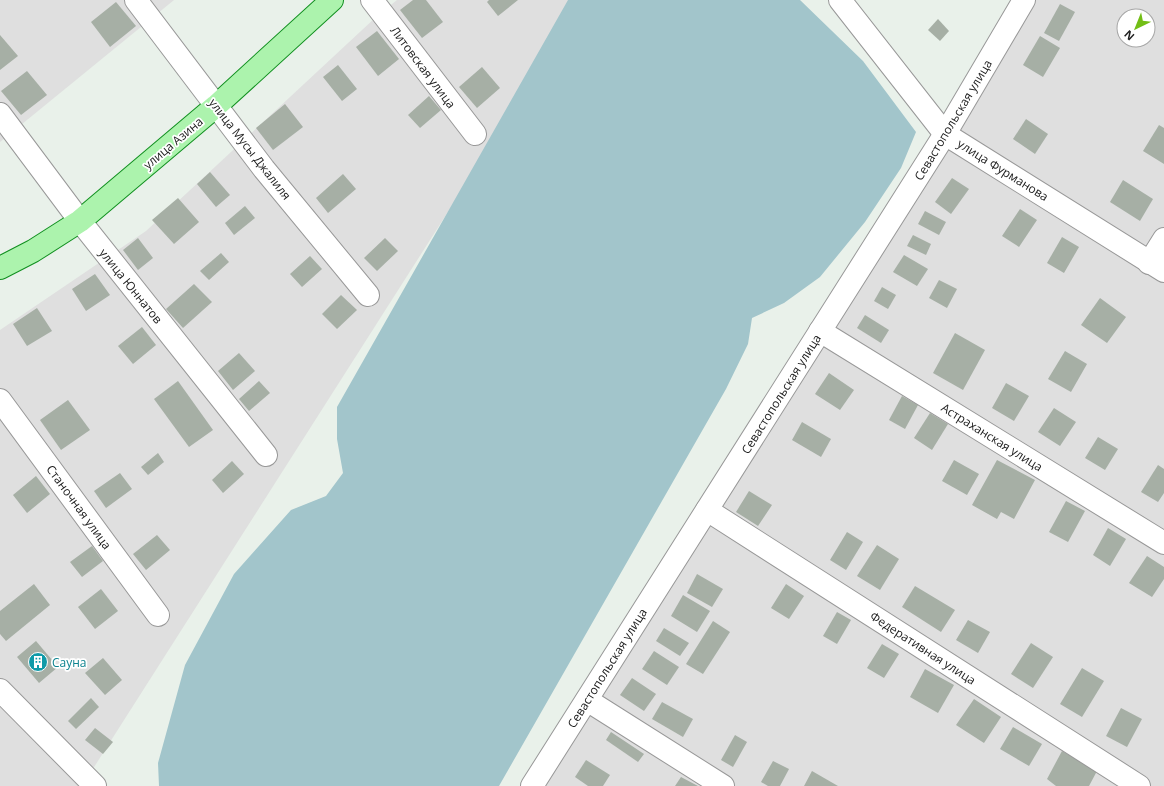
<svg xmlns="http://www.w3.org/2000/svg" width="1164" height="786" font-family="'Open Sans',sans-serif">
  <style>
    .residential { fill: #dfdfdf; fill-rule: evenodd }
    .forest { fill: #a2c5cb }
    .building { fill: #a6afa5 }
    .lines { fill: none; stroke-linecap: round; stroke-linejoin: round }
    .minor-casing { stroke: #989898; stroke-width: 24 }
    .major-casing { stroke: #108f1f; stroke-width: 24 }
    .minor { stroke: #fff; stroke-width: 22 }
    .major { stroke: #acf3ad; stroke-width: 22 }
    .labels { text-anchor: middle; dominant-baseline: central; stroke-width: 3.5; stroke-linejoin: round; paint-order: stroke }
    .street-label { font-size: 12px; fill: #212121; stroke: #fff }
    .culture-label { font-size: 12px; fill: #0d838f; stroke: #fff; text-anchor: start }
  </style>
  <rect width="100%" height="100%" fill="#e9f1ea"/>
  <g class="residential">
    <path d="M0,0H174L0,142Z"/>
    <path d="M397,0H583L82,786H0V330L146,231L376,17Z"/>
    <path d="M1022,0H1164V786H540ZM1124,16H1148V40H1124Z"/>
  </g>
  <path class="forest" d="M568,0H800L863,61L916,132L901,168L865,222L820,277L784,303L752,318L748,344L726,389L499,786H159L158,763L185,665L234,574L291,510L326,496L343,473L337,439V407Z"/>
  <g class="building">
    <path d="M413,0H426L443,22L422,38L400,10Z"/>
    <path d="M489,0H518L498,16L487,2Z"/>
    <path d="M116,2L136,26L110,47L91,22Z"/>
    <path d="M1060,4L1075,12L1059,41L1044,33Z"/>
    <path d="M938,19L949,31L940,41L928,30Z"/>
    <path d="M377,31L399,59L378,76L356,47Z"/>
    <path d="M0,35L18,56L0,70Z"/>
    <path d="M1040,36L1060,48L1043,77L1023,65Z"/>
    <path d="M338,65L357,89L342,101L323,77Z"/>
    <path d="M482,67L500,88L477,108L459,87Z"/>
    <path d="M27,71L47,95L21,115L1,91Z"/>
    <path d="M429,96L441,110L420,128L408,115Z"/>
    <path d="M285,104L303,127L273,150L256,128Z"/>
    <path d="M1026,119L1048,134L1035,154L1013,139Z"/>
    <path d="M1159,125L1164,128V164L1143,151Z"/>
    <path d="M210,172L230,195L216,207L197,184Z"/>
    <path d="M343,174L356,189L328,213L316,198Z"/>
    <path d="M952,178L969,189L951,214L935,202Z"/>
    <path d="M1123,180L1153,199L1140,221L1110,202Z"/>
    <path d="M178,198L199,222L174,244L152,220Z"/>
    <path d="M245,206L255,218L234,235L225,223Z"/>
    <path d="M1020,209L1037,220L1019,247L1002,236Z"/>
    <path d="M925,211L946,222L939,235L918,224Z"/>
    <path d="M913,235L931,244L926,255L907,246Z"/>
    <path d="M1062,237L1079,247L1064,273L1047,263Z"/>
    <path d="M138,238L153,258L138,270L123,250Z"/>
    <path d="M385,238L398,251L377,271L364,258Z"/>
    <path d="M221,253L229,262L209,280L200,271Z"/>
    <path d="M904,255L928,269L917,286L893,272Z"/>
    <path d="M310,256L322,269L302,287L290,274Z"/>
    <path d="M95,274L110,295L86,311L72,289Z"/>
    <path d="M939,280L957,289L947,308L929,298Z"/>
    <path d="M194,284L212,302L183,328L166,309Z"/>
    <path d="M882,287L896,295L888,309L874,301Z"/>
    <path d="M341,295L357,310L337,329L322,314Z"/>
    <path d="M1100,298L1126,317L1107,343L1081,325Z"/>
    <path d="M37,308L52,331L27,346L13,324Z"/>
    <path d="M865,315L889,330L881,343L857,328Z"/>
    <path d="M142,327L156,345L133,364L118,346Z"/>
    <path d="M955,333L985,350L963,390L933,373Z"/>
    <path d="M1065,351L1087,364L1071,392L1048,379Z"/>
    <path d="M239,353L255,371L233,390L218,371Z"/>
    <path d="M829,373L854,390L840,410L815,394Z"/>
    <path d="M178,381L213,430L189,447L154,399Z"/>
    <path d="M259,381L270,393L249,411L239,399Z"/>
    <path d="M1006,383L1029,396L1014,421L992,408Z"/>
    <path d="M902,396L918,405L905,429L889,420Z"/>
    <path d="M68,400L90,430L61,450L40,420Z"/>
    <path d="M1054,408L1076,422L1060,446L1038,432Z"/>
    <path d="M930,413L948,424L932,450L914,438Z"/>
    <path d="M802,422L831,439L821,457L792,440Z"/>
    <path d="M1098,437L1118,449L1105,470L1085,458Z"/>
    <path d="M158,453L164,462L148,475L141,467Z"/>
    <path d="M954,460L979,474L967,495L942,481Z"/>
    <path d="M997,460L1035,480L1014,519L1001,512L997,519L972,505Z"/>
    <path d="M232,461L244,474L223,493L212,480Z"/>
    <path d="M1158,465L1164,469V493L1158,502L1141,492Z"/>
    <path d="M120,473L132,489L106,508L94,491Z"/>
    <path d="M36,476L50,494L27,513L13,495Z"/>
    <path d="M749,491L772,505L758,526L736,512Z"/>
    <path d="M1066,501L1085,511L1068,542L1049,532Z"/>
    <path d="M1108,528L1126,539L1110,566L1093,555Z"/>
    <path d="M847,532L863,542L846,570L830,560Z"/>
    <path d="M157,535L170,550L146,570L133,554Z"/>
    <path d="M877,545L899,559L880,590L857,576Z"/>
    <path d="M92,546L103,561L82,577L70,562Z"/>
    <path d="M1147,556L1164,567V579L1152,597L1129,583Z"/>
    <path d="M697,574L723,589L712,607L687,593Z"/>
    <path d="M34,584L50,605L6,641L0,634V611Z"/>
    <path d="M786,584L804,596L789,619L771,608Z"/>
    <path d="M915,586L955,610L941,632L902,607Z"/>
    <path d="M101,589L118,611L95,629L78,607Z"/>
    <path d="M683,595L710,611L697,632L671,616Z"/>
    <path d="M837,612L851,620L837,644L823,636Z"/>
    <path d="M968,620L990,632L978,653L956,640Z"/>
    <path d="M713,621L730,632L703,674L686,664Z"/>
    <path d="M664,628L689,643L680,656L656,641Z"/>
    <path d="M36,641L58,667L39,683L17,657Z"/>
    <path d="M1031,643L1053,657L1033,688L1011,674Z"/>
    <path d="M882,644L899,654L884,678L867,668Z"/>
    <path d="M654,651L679,667L667,685L642,669Z"/>
    <path d="M103,658L122,680L105,695L85,673Z"/>
    <path d="M1082,668L1104,681L1082,717L1060,704Z"/>
    <path d="M925,669L954,685L938,713L910,697Z"/>
    <path d="M632,678L656,694L644,711L620,695Z"/>
    <path d="M91,698L99,707L76,729L68,721Z"/>
    <path d="M974,699L1001,717L984,743L956,725Z"/>
    <path d="M662,702L693,719L683,737L652,719Z"/>
    <path d="M1121,708L1142,719L1127,747L1106,736Z"/>
    <path d="M1013,727L1042,744L1029,766L1000,749Z"/>
    <path d="M95,728L113,742L103,754L85,740Z"/>
    <path d="M611,732L644,754L638,762L606,740Z"/>
    <path d="M735,735L747,742L733,767L721,760Z"/>
    <path d="M1062,751L1097,771L1089,786H1056L1047,779Z"/>
    <path d="M586,760L610,775L603,786H588L575,777Z"/>
    <path d="M773,761L789,769L780,786H768L761,782Z"/>
    <path d="M812,771L838,786H804Z"/>
    <path d="M681,777L698,786H675Z"/>
  </g>
  <g class="lines">
    <defs>
      <g id="minor">
        <path d="M136,0L264,169L368,295"/>
        <path d="M372,0L475,134"/>
        <path d="M840,0L945,134L1164,271"/>
        <path d="M0,114L80,221L266,455"/>
        <path d="M1149,263L1164,239"/>
        <path d="M820,331L1164,543"/>
        <path d="M0,400L158,615"/>
        <path d="M707,510L1139,786"/>
        <path d="M0,690L95,786"/>
        <path d="M587,700L723,786"/>
        <path d="M532,786L945,134L1024,0"/>
      </g>
      <path id="major" d="M0,268L33,251L80,221L216,106L332,0"/>
    </defs>
    <use href="#minor" class="minor-casing"/>
    <use href="#major" class="major-casing"/>
    <use href="#minor" class="minor"/>
    <use href="#major" class="major"/>
  </g>
  <defs>
    <symbol id="building-disc" viewBox="-11 -11 22 22"><circle r="9.5" fill="#0f9aa8" stroke="#fff"/><path d="M-4-6H4V6H1V3H-1V6H-4ZM-2.5-4.3h1.7v1.8h-1.7ZM.8-4.3h1.7v1.8H.8ZM-2.5-1h1.7V.8h-1.7ZM.8-1h1.7V.8H.8Z" fill="#fff"/></symbol>
  </defs>
  <g fill-rule="evenodd">
    <use href="#building-disc" x="27" y="651" width="22" height="22"/>
  </g>
  <g class="labels">
    <g class="street-label">
      <text transform="translate(423 67) rotate(53)">Литовская улица</text>
      <text transform="translate(953 120) rotate(-59)">Севастопольская улица</text>
      <text transform="translate(173 143) rotate(-40)">улица Азина</text>
      <text transform="translate(250 149) rotate(52)">улица Мусы Джалиля</text>
      <text transform="translate(1003 170) rotate(32)">улица Фурманова</text>
      <text transform="translate(131 286) rotate(51)">улица Юннатов</text>
      <text transform="translate(781 394) rotate(-58)">Севастопольская улица</text>
      <text transform="translate(992 437) rotate(32)">Астраханская улица</text>
      <text transform="translate(79 507) rotate(54)">Станочная улица</text>
      <text transform="translate(923 648) rotate(33)">Федеративная улица</text>
      <text transform="translate(607 668) rotate(-58)">Севастопольская улица</text>
    </g>
    <g class="culture-label">
      <text x="52" y="662">Сауна</text>
    </g>
  </g>
  <g transform="translate(1136 28) rotate(223)"><circle r="19" fill="#ffffff" stroke="#a6a6a6"/>
  <path d="M0-3L7 15L0 10L-7 15Z" fill="#72be15"/>
  <text y="-6" font-size="11" font-weight="bold" text-anchor="middle" fill="#212121">N</text>
  </g>
</svg>
